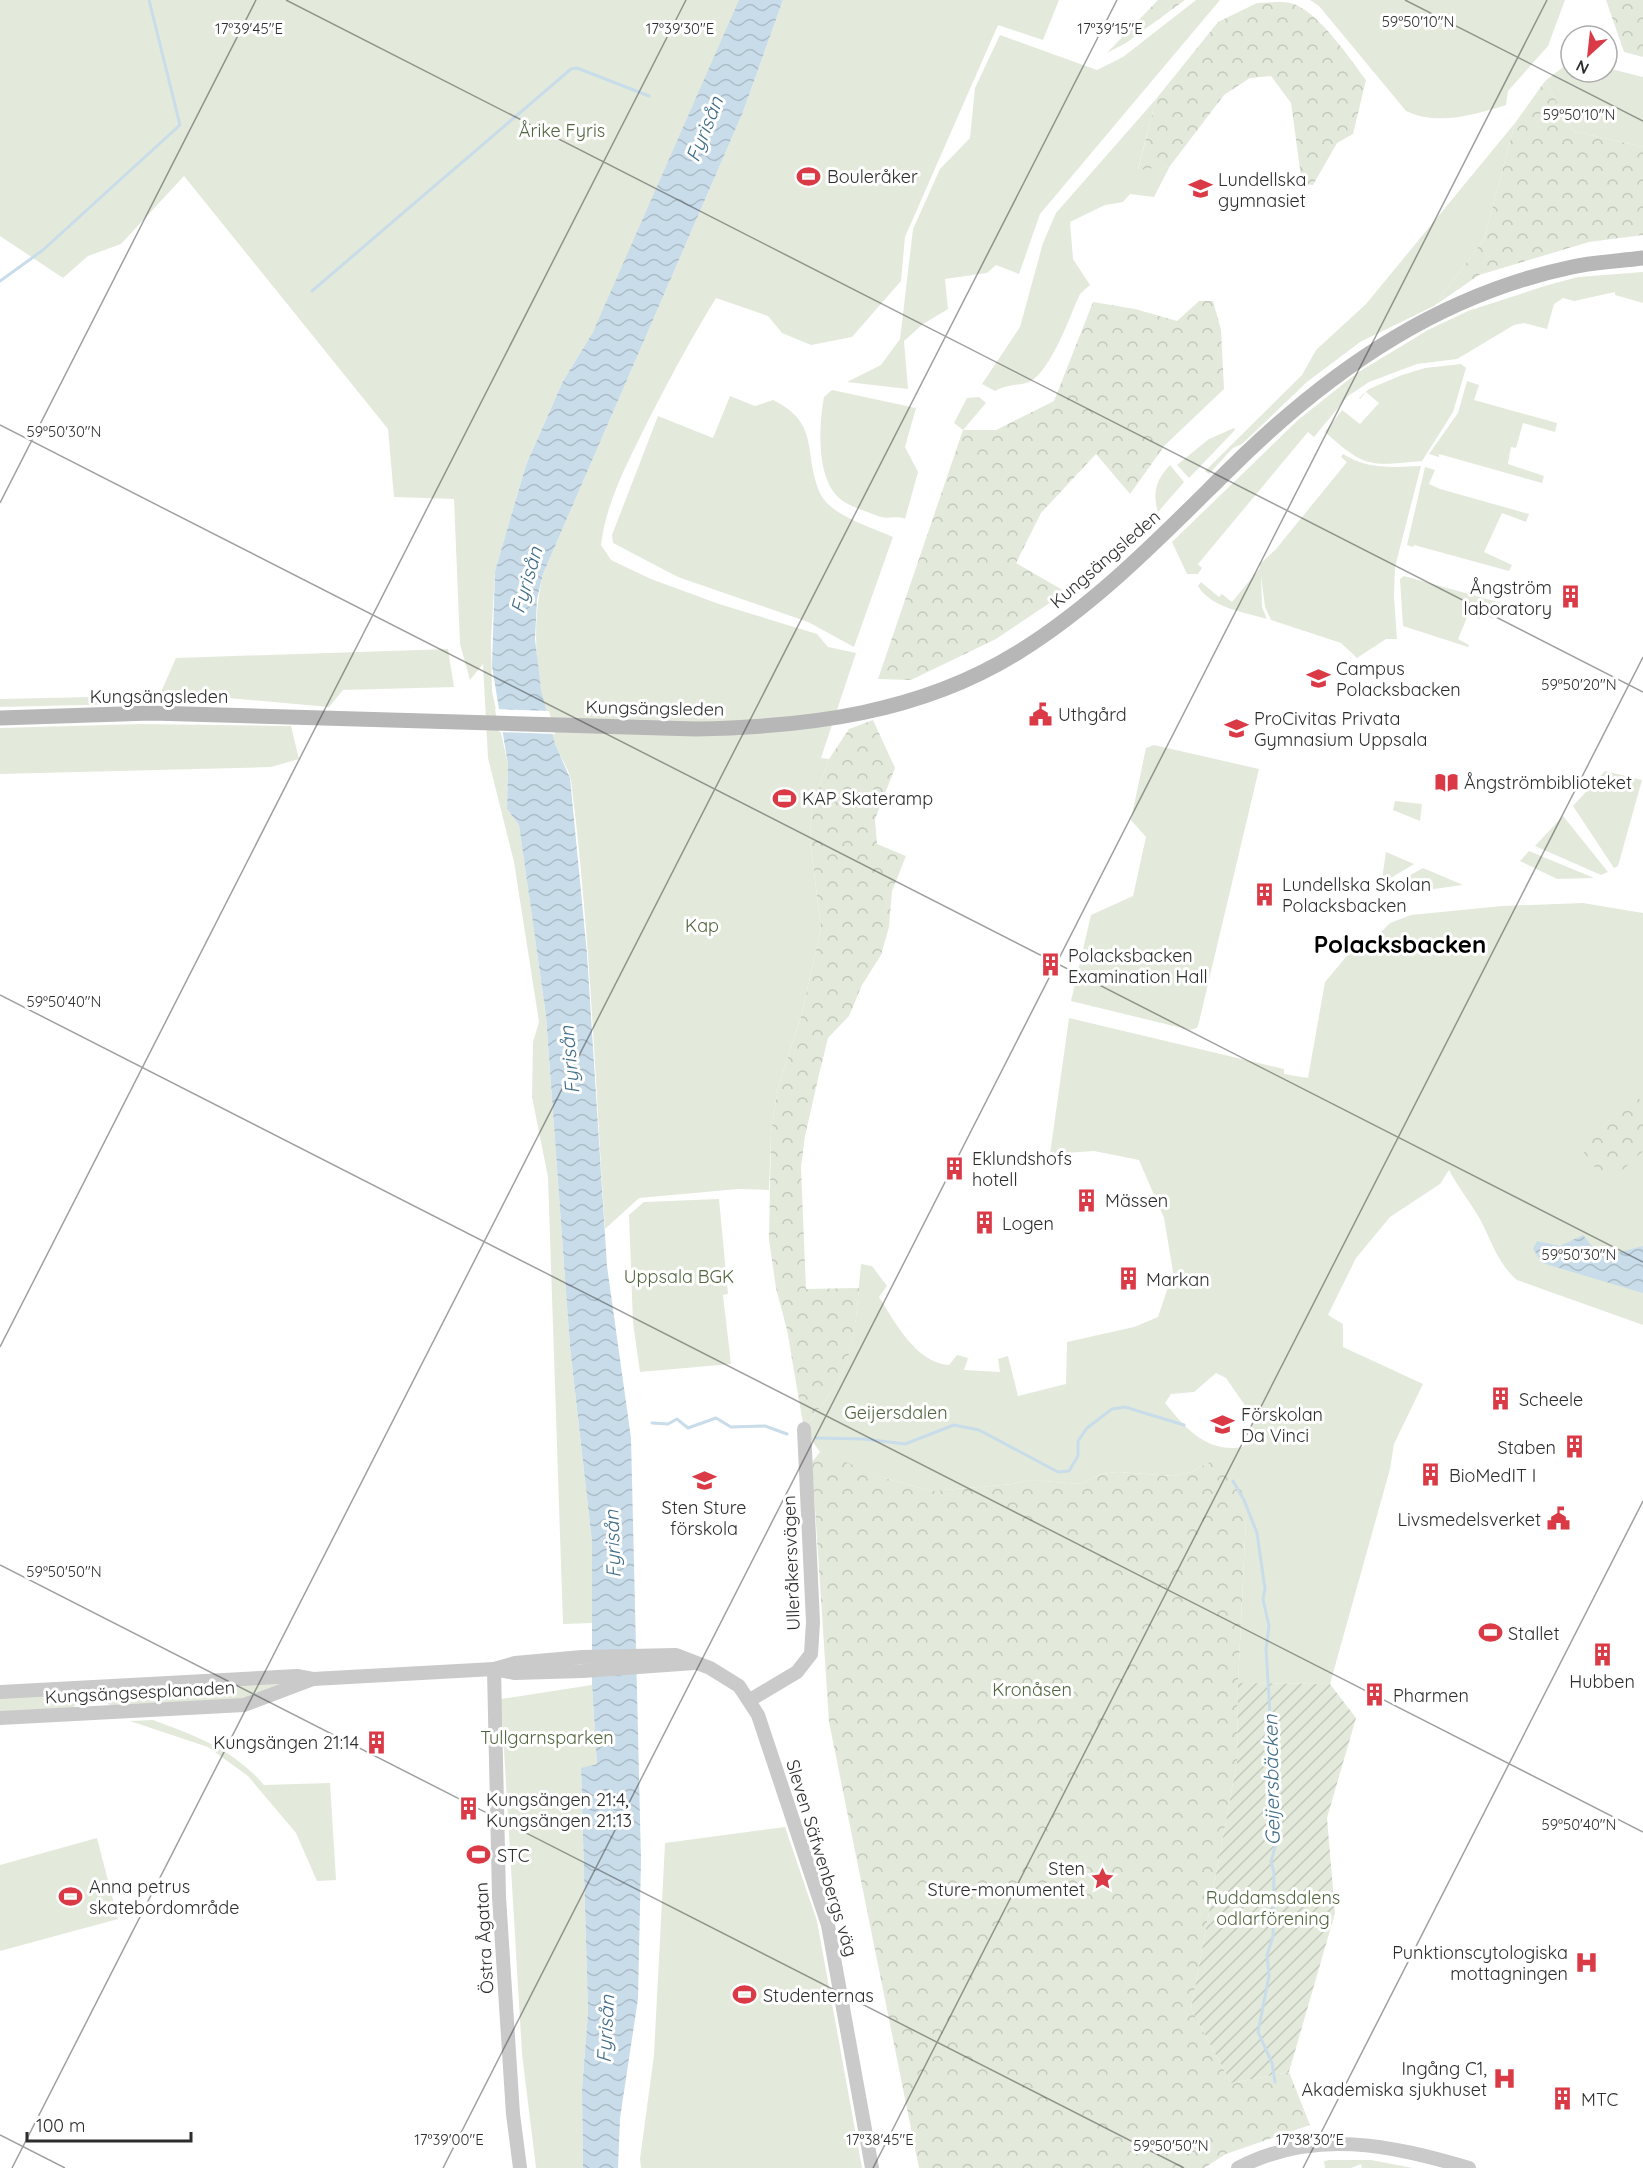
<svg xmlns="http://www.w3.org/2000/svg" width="1643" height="2168" font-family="Quicksand,sans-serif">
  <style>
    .green { fill: #e3eadb; fill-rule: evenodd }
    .forest { fill: url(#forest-crowns) }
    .garden { fill: url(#garden-furrows) }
    .water { fill: url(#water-waves) }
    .pier { fill: #fff }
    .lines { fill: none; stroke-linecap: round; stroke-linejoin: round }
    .stream { stroke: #c8dce9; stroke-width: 3 }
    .tertiary { stroke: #cacaca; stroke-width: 14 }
    .secondary { stroke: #b7b7b7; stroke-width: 15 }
    .ticks { fill: none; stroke: #2d2d2d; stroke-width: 1.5; stroke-opacity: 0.45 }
    .labels { text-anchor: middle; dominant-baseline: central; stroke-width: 6; stroke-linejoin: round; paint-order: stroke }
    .park-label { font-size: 18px; fill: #50653d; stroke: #fff }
    .poi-label { font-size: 18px; fill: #2d2d2d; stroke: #fff; text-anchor: start }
    .street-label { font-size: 18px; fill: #2d2d2d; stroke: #fff }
    .water-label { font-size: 20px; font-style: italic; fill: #406d89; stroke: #fff }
    .district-label { font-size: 24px; font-weight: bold; fill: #000; stroke: #fff }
    .ticks-label { font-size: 15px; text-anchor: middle; fill: #2d2d2d; stroke: #fff; stroke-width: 6; stroke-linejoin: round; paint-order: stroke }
  </style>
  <defs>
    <pattern id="forest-crowns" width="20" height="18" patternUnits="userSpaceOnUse" patternTransform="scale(1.5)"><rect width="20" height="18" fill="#e3eadb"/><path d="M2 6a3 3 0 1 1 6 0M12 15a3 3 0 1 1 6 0" fill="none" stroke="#c3c9bc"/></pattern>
    <pattern id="garden-furrows" width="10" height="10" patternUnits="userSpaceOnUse" patternTransform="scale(1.5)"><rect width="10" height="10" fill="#e3eadb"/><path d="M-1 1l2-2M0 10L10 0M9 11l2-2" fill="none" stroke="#c3c9bc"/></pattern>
    <pattern id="water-waves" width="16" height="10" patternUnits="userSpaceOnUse" patternTransform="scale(1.5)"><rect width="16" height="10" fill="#c8dce9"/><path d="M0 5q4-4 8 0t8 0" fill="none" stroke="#acbdc8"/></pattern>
  </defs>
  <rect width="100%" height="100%" fill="#fff"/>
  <g class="green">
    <path d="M0,0H756L593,332L563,381L526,465L495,571L491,641L492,691L508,765L507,809L519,825L546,1016L570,1347L592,1542V1623L563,1624L548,1177L532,1097L533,1042L539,1022L514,862L488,758L483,664L470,680L460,644L454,499L394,497L388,429L184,176L121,244L88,256L63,278L0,236Z"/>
    <path d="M783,0H1059L1043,40L998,25L905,237L901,281L852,337L811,345L782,333L768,316L716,298C689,342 665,387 642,433C624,470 606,504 601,545L611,560L651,579L719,604L817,634L828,647L856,653L821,758L829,759L812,807L810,840L821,928L801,1017L778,1088L771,1133L769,1190L738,1189L639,1198L605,1229C595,1080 590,929 571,781C569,768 559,756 555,744C536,690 530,629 543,574L743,112Z"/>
    <path d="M1196,0H1220L1040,214L1019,274L996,265L987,273L945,279L948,309L923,324L904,341L908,389L847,382L881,365L900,339L913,229L940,169L970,138L975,88L1000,35L1097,70L1123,57Z"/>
    <path d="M1310,0H1565L1548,46L1508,91L1506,105C1474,115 1438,126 1406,111L1319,6Z"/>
    <path d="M1571,61V72H1607V68L1643,77V147L1573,131L1545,81Z"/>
    <path d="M1156,99L1138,169L1170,166L1154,197L1130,194L1123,202L1105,205L1070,222L1073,259L1090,285L1080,294C1069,318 1052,368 1031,381C1023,386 1008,383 995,391L982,384L1020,327L1043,243L1056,213Z"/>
    <path d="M1515,123L1484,239L1434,306L1360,342L1307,382L1242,444L1233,448L1209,474L1205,471L1302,375L1316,350L1366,304Z"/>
    <path d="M1643,272V303L1615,295V292L1574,301L1563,298L1554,304L1547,329L1524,323L1514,325L1457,359L1417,364L1369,382L1348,396L1314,437L1308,432L1198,564L1202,568L1198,574H1187L1172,542L1298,420L1357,373L1428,330L1468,311L1548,285L1578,277Z"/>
    <path d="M1461,364L1466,368L1453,412L1422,461C1369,466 1365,468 1325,432L1342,410L1360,424L1379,403L1366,392L1360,399L1359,398L1369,389L1402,375L1425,368Z"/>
    <path d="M1467,381L1479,385L1474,400L1557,423L1555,432L1523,423L1516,448L1511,447L1508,464L1544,476L1542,483L1439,454V457L1429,454L1458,413Z"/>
    <path d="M832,390L916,408L905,447L918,472L905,519C896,515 887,520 878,516C866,511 846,506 837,496C816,474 819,424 824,397Z"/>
    <path d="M730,396L755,406L773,400C822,424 802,454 821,495C831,515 873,528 893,537L854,647L808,622L678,577L613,543L612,535L658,416L713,438Z"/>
    <path d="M979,397L986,403L963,430L954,423L967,398Z"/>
    <path d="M1234,428L1235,430L1189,478L1177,465L1209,439Z"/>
    <path d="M1343,454C1368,470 1393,467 1421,466L1395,567L1394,596L1397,639H1386L1357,658L1341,643L1271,620L1265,607L1261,576L1262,607L1267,619C1244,612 1211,608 1198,586L1201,582L1219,597L1222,594L1232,602L1260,568V564L1276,549L1347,462L1341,457Z"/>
    <path d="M1170,465L1184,482L1158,512C1152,493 1156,480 1170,465Z"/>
    <path d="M1425,467L1435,470L1429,484L1440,489L1529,514L1526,522L1502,513L1484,552L1512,565L1509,571L1414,545L1413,547L1407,545Z"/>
    <path d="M1404,576L1505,604L1502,612H1496L1493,619L1483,614L1480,619L1468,615L1458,639L1469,645L1468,647L1403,626L1400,579Z"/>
    <path d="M448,649L454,687L343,690L329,707L161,692L176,658Z"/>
    <path d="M138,696L126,704L0,707V699Z"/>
    <path d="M140,724L291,726L299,759L271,767L0,774V728Z"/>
    <path d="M1154,745L1259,769L1199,1022L1197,1028L1190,1030L1071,1001L1091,915L1133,896L1146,837L1131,820L1146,748Z"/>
    <path d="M1605,771L1642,780L1618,866L1614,868L1573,806Z"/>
    <path d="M1395,801L1422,804L1420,821L1393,810Z"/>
    <path d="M1563,816L1608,872L1601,875L1535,846Z"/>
    <path d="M1529,851L1594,878L1557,879L1520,861Z"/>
    <path d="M1386,852L1414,864L1386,881L1382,879Z"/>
    <path d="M1423,868L1463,885L1412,892L1394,884Z"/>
    <path d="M1583,903L1643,913V1325L1517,1280C1498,1264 1491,1240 1480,1219C1470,1202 1458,1187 1449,1170L1440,1184L1390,1217L1356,1258L1328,1315L1343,1324V1347L1423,1384L1394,1444L1390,1469L1330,1684L1238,1683L1246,1519L1214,1460L1191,1472L1173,1476L1118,1472L1101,1474L1081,1484L1030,1480L1013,1484L932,1491L888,1479L829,1457L820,1452L804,1429C816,1412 830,1396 839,1379C857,1344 857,1302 861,1264L872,1266L887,1286L879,1297C895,1322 916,1363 949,1365L957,1355L968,1358L964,1370L1000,1372L998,1359L1008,1356L1018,1396L1066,1384L1067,1342L1134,1327L1158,1317L1173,1272L1164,1218L1139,1160L1094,1151L1050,1154L1069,1018L1284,1069V1074L1308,1078L1325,982L1356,945L1373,940L1390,923L1411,915L1502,906ZM1216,1373L1226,1378L1253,1417L1251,1435L1243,1447C1207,1453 1186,1429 1165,1403L1171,1394L1194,1392Z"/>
    <path d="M719,1199L728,1294L723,1295L731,1364L640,1372L633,1323L629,1215L644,1202Z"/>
    <path d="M292,1680L243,1703L117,1708L109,1705L105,1699L107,1691Z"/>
    <path d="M592,1685L597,1764L581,1769L588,2012L582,2090L583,2168H536L522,2054L501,1699Z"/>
    <path d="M56,1692L74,1696L76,1705L72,1708L0,1713V1697Z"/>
    <path d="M153,1720C196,1736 233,1749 264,1785L330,1783L336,1880L317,1881L296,1833L248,1776L208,1747L130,1721Z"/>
    <path d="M785,1827L817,1921L862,2168H641L640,2159L654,2055L665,1843Z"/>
    <path d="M97,1838L118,1919L0,1951V1865Z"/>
    <path d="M1330,2160H1371L1413,2168H1362L1361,2164L1351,2168H1325L1324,2161Z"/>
  </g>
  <g class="forest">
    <path d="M1158,0H1185L1126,43L1107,53Z"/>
    <path d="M1606,0H1643V57L1624,52Z"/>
    <path d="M1257,3C1267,3 1280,1 1290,3C1317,9 1350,59 1366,80L1353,134L1337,143L1313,185L1302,184L1291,103L1271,76L1250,78L1224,95L1170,166L1138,170L1156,99L1218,22Z"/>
    <path d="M1545,81L1573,131L1643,147V235L1589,242L1479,275L1434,306L1484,239L1515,123Z"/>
    <path d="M1199,301H1213L1221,330L1224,389L1165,445L1130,494L1096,454L1041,513L1016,563L1066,592L996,639L911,680L878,679L963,430H996L1054,401L1093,302L1135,309L1177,321Z"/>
    <path d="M873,720L895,768L875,819L877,844L906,856L892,891L889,927L881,955L862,985L849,1016L828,1038L818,1079L805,1136L801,1168L806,1289L859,1288C856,1319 854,1351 839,1379C830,1396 815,1413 804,1429L787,1330L776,1288L769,1240L771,1133L778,1088L801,1017L821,928L810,840L812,807L829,759L849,729Z"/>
    <path d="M1631,1099H1643V1151L1618,1174L1597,1170C1593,1164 1585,1157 1583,1150C1576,1130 1600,1118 1615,1118Z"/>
    <path d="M820,1452L888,1479L932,1491L1013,1484L1030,1480L1081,1484L1101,1474L1118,1472L1173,1476L1191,1472L1214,1460L1227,1462L1240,1479L1246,1519L1238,1683L1237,1762L1191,2009L1231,2083L1289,2072L1310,2125L1226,2154L1204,2168H919L829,1722L812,1462Z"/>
  </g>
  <path class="garden" d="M1238,1683L1330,1684L1356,1718L1327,1818L1335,1913L1289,2072L1231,2083L1191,2009L1237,1762Z"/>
  <g class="water">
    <path d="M739,0H783L743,112L543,574L537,599L535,639L541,690L555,744L570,778L587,954L607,1266L631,1438L641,1860L638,1999L620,2118L618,2168H583L582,2090L588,2012L581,1768L597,1764L592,1685V1542L570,1347L546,1016L519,825L507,809L508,765L492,666L495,571L526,465L563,381L593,332Z"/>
    <path d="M1583,1235L1598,1254L1605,1256L1643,1246V1293L1542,1263L1533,1249L1537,1241L1560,1246Z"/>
  </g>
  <path class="pier" d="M495,709L549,711L555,734L499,732Z"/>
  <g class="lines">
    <g class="stream">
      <path d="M0,281L43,250L180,125L149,0"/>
      <path d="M312,291L571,69L577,68L649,96"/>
      <path d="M652,1423L668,1424L677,1419L688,1428L716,1418L731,1427L765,1426L787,1434"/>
      <path d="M816,1438L864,1439L905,1444L954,1425L979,1430L1058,1472L1069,1471L1078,1456V1441L1087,1428L1112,1409L1125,1407L1184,1425"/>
      <path d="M1233,1481L1244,1500L1257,1533L1265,1589L1263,1599L1269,1626L1266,1649L1270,1714L1268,1736L1274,1799L1271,1821L1276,1843L1271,1862L1274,1872L1273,1936L1267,1955L1269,1976L1258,2032L1272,2063L1275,2082"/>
    </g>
    <g class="tertiary">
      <path d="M494,1669L515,1663L582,1657L676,1655L710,1668L739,1686L758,1715L828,1925L872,2168"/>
      <path d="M494,1669L499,1897L513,2114L520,2168"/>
      <path d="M0,1692L297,1676L313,1679L494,1669L515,1673L583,1671L694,1663"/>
      <path d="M750,1700L797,1672L811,1654L813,1622L804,1429"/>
      <path d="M0,1718L244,1705L313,1679"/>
      <path d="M1238,2168C1315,2128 1390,2145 1469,2168"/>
    </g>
    <path class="secondary" d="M0,718L151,713L696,729C808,727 920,713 1017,653C1103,600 1173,524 1244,455C1338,365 1443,294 1572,267C1595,262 1620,261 1643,258"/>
  </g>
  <path class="ticks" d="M286,0L1643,692M1405,0L1643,121M0,425L1643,1262M0,503L256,0M0,995L1643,1832M0,1347L686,0M0,1565L1184,2168M0,2135L65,2168M12,2168L1117,0M443,2168L1547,0M873,2168L1643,657M1303,2168L1643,1501"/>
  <defs>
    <symbol id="stadium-bare" viewBox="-9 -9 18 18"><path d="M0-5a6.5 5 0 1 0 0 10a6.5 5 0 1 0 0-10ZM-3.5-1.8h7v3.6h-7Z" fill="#da3946" stroke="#fff" stroke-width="2.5" paint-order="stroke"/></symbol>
    <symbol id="school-bare" viewBox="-9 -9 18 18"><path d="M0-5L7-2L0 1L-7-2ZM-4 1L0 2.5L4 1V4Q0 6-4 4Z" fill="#da3946" stroke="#fff" stroke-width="2.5" paint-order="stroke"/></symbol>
    <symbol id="building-bare" viewBox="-9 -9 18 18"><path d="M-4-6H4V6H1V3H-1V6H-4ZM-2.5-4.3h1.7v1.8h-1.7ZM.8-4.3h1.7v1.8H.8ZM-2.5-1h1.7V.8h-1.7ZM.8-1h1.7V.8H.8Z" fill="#da3946" stroke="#fff" stroke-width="2.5" paint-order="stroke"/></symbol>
    <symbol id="university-bare" viewBox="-9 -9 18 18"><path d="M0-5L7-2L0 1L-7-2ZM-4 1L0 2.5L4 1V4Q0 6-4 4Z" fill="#da3946" stroke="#fff" stroke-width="2.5" paint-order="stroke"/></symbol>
    <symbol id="civic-bare" viewBox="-9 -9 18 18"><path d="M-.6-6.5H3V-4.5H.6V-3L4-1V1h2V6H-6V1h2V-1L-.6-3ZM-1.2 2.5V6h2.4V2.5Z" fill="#da3946" stroke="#fff" stroke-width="2.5" paint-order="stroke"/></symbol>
    <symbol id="library-bare" viewBox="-9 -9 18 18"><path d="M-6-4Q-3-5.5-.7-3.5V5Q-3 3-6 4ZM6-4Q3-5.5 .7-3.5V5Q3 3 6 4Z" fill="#da3946" stroke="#fff" stroke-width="2.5" paint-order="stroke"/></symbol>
    <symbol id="sight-bare" viewBox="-9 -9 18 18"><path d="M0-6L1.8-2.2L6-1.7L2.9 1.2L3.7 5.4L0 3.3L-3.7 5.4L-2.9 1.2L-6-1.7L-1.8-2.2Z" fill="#da3946" stroke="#fff" stroke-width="2.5" paint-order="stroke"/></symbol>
    <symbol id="hospital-bare" viewBox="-9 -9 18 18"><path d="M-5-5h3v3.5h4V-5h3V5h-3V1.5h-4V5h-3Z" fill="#da3946" stroke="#fff" stroke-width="2.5" paint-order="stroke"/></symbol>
  </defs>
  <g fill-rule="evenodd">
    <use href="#stadium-bare" x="792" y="160" width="33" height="33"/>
    <use href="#school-bare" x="1184" y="172" width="33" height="33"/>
    <use href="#building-bare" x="1554" y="580" width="33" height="33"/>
    <use href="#university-bare" x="1302" y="662" width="33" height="33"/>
    <use href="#civic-bare" x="1024" y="698" width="33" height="33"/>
    <use href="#school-bare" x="1220" y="712" width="33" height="33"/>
    <use href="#library-bare" x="1430" y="766" width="33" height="33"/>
    <use href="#stadium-bare" x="768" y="782" width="33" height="33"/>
    <use href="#building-bare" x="1248" y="878" width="33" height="33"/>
    <use href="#building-bare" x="1034" y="948" width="33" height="33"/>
    <use href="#building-bare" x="938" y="1152" width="33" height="33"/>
    <use href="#building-bare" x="1070" y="1184" width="33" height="33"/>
    <use href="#building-bare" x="968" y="1206" width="33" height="33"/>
    <use href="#building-bare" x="1112" y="1262" width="33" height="33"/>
    <use href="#building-bare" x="1484" y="1382" width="33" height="33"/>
    <use href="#school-bare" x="1206" y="1408" width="33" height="33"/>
    <use href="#building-bare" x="1558" y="1430" width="33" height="33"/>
    <use href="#building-bare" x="1414" y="1458" width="33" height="33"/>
    <use href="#school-bare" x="688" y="1464" width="33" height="33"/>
    <use href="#civic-bare" x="1542" y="1502" width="33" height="33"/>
    <use href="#stadium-bare" x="1474" y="1616" width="33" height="33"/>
    <use href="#building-bare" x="1586" y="1638" width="33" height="33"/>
    <use href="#building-bare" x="1358" y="1678" width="33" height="33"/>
    <use href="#building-bare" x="360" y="1726" width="33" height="33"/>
    <use href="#building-bare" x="452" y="1792" width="33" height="33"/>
    <use href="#stadium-bare" x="462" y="1838" width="33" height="33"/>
    <use href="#sight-bare" x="1086" y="1862" width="33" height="33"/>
    <use href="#stadium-bare" x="54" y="1880" width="33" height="33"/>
    <use href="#hospital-bare" x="1570" y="1946" width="33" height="33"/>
    <use href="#stadium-bare" x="728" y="1978" width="33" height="33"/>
    <use href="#hospital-bare" x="1488" y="2062" width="33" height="33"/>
    <use href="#building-bare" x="1546" y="2082" width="33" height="33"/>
  </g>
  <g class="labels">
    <g class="park-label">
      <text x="562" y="130">Årike Fyris</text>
      <text x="702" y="925">Kap</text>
      <text x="679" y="1276">Uppsala BGK</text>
      <text x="896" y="1412">Geijersdalen</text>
      <text x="1032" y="1689">Kronåsen</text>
      <text x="547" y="1737">Tullgarnsparken</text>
      <text x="1273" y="1897">Ruddamsdalens<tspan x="1273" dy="21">odlarförening</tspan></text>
    </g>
    <g class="poi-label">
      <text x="827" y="176">Bouleråker</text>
      <text x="1218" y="179">Lundellska<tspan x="1218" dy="21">gymnasiet</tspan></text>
      <text x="1552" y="587" text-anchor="end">Ångström<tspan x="1552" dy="21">laboratory</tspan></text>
      <text x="1336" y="668">Campus<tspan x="1336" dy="21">Polacksbacken</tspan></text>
      <text x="1058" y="714">Uthgård</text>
      <text x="1254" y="718">ProCivitas Privata<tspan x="1254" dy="21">Gymnasium Uppsala</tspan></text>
      <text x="1464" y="782">Ångströmbiblioteket</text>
      <text x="802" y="798">KAP Skateramp</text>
      <text x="1282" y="884">Lundellska Skolan<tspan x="1282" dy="21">Polacksbacken</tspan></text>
      <text x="1068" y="955">Polacksbacken<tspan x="1068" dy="21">Examination Hall</tspan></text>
      <text x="972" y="1158">Eklundshofs<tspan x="972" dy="21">hotell</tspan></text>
      <text x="1105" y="1200">Mässen</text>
      <text x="1002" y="1223">Logen</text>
      <text x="1146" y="1279">Markan</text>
      <text x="1519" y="1399">Scheele</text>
      <text x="1241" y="1414">Förskolan<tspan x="1241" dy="21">Da Vinci</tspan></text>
      <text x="1556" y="1447" text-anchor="end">Staben</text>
      <text x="1449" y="1475">BioMedIT I</text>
      <text x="704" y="1507" text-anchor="middle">Sten Sture<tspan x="704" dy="21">förskola</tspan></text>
      <text x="1541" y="1519" text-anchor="end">Livsmedelsverket</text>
      <text x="1508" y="1633">Stallet</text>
      <text x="1602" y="1681" text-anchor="middle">Hubben</text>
      <text x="1393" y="1695">Pharmen</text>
      <text x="359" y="1742" text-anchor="end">Kungsängen 21:14</text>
      <text x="486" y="1799">Kungsängen 21:4,<tspan x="486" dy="21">Kungsängen 21:13</tspan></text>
      <text x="497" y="1855">STC</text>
      <text x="1085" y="1868" text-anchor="end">Sten<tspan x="1085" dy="21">Sture-monumentet</tspan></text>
      <text x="89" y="1886">Anna petrus<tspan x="89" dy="21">skatebordområde</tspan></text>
      <text x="1568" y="1952" text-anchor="end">Punktionscytologiska<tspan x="1568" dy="21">mottagningen</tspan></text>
      <text x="763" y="1995">Studenternas</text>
      <text x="1487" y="2068" text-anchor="end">Ingång C1,<tspan x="1487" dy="21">Akademiska sjukhuset</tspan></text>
      <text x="1581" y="2099">MTC</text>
    </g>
    <g class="street-label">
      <text transform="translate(1105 559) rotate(-41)">Kungsängsleden</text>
      <text x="159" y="696">Kungsängsleden</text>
      <text transform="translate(655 708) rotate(1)">Kungsängsleden</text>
      <text transform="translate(791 1563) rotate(-92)">Ulleråkersvägen</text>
      <text transform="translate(140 1692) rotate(-3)">Kungsängsesplanaden</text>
      <text transform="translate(822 1858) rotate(73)">Sleven Säfwenbergs väg</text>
      <text transform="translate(484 1938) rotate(-93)">Östra Ågatan</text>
    </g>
    <g class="water-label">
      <text transform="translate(704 129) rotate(-68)">Fyrisån</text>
      <text transform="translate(526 580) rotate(-74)">Fyrisån</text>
      <text transform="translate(569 1060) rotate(-95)">Fyrisån</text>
      <text transform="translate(612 1544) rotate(-92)">Fyrisån</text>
      <text transform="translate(1271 1780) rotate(-91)">Geijersbäcken</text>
      <text transform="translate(605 2029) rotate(-87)">Fyrisån</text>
    </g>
    <g class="district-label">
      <text x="1400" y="944">Polacksbacken</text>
    </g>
  </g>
  <g class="ticks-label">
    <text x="1418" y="27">59°50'10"N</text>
    <text x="249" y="34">17°39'45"E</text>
    <text x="680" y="34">17°39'30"E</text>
    <text x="1110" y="34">17°39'15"E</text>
    <text x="1579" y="120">59°50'10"N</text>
    <text x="64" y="437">59°50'30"N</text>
    <text x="1579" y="690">59°50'20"N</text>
    <text x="64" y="1007">59°50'40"N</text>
    <text x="1579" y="1260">59°50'30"N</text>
    <text x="64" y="1577">59°50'50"N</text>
    <text x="1579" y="1830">59°50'40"N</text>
    <text x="449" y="2145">17°39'00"E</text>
    <text x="880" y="2145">17°38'45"E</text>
    <text x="1310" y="2145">17°38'30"E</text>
    <text x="1171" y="2151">59°50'50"N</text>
  </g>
  <g transform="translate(1589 54) rotate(207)"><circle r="28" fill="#ffffff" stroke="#ababab" stroke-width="1.5"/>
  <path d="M0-4.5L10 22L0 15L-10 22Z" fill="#da3946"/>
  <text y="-9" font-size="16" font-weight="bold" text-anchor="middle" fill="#2d2d2d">N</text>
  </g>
  <path d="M27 2132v9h164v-9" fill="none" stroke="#2d2d2d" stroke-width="3"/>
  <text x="36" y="2132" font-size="18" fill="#2d2d2d" stroke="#ffffff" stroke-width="4.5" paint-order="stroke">100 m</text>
</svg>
